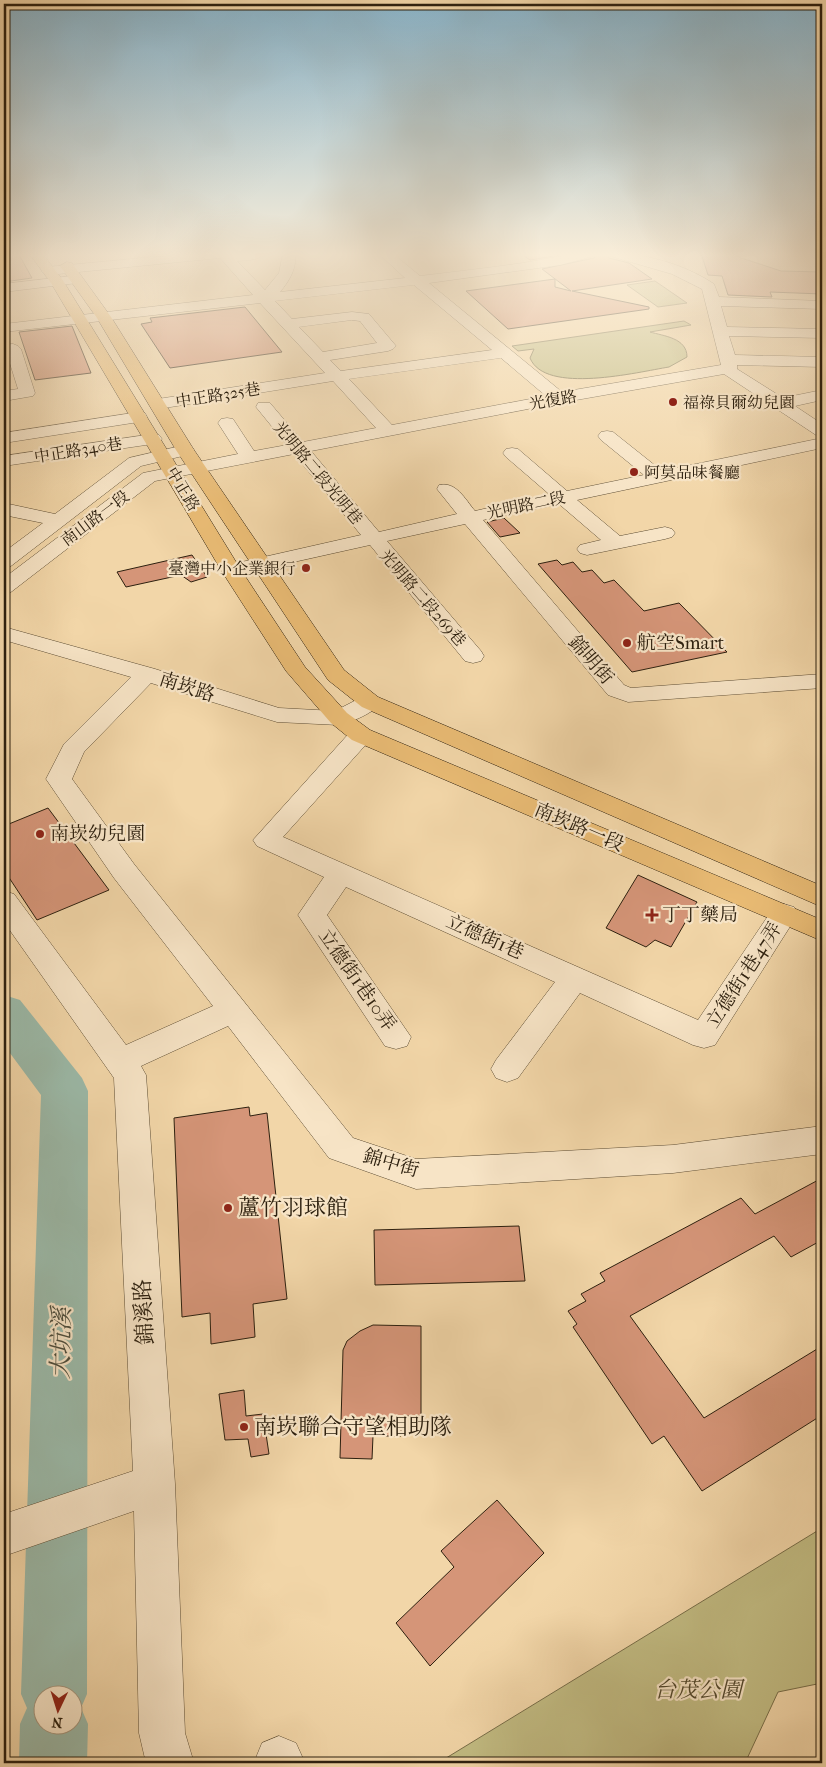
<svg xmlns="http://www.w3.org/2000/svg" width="826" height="1767" font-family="'IM FELL French Canon','Noto Serif TC',serif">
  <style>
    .green { fill: #c2bc83; stroke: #786e49 }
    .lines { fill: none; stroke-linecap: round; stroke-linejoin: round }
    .river { fill: #9bb9a8; fill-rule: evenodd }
    .building { fill: #d59578; stroke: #2d200f }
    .minor-casing { stroke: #5e4e35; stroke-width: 1 }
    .major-casing { stroke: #2d200f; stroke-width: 1 }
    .minor { fill: #f7e4c6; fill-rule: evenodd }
    .major { fill: #e9bb74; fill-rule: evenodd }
    .poi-dot { fill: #8f2418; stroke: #f7e4c6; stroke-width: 2 }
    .labels { text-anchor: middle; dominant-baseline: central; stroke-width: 4.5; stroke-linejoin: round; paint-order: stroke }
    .far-street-label { font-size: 16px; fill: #2d200f; stroke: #f7e4c6 }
    .far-poi-label { font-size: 16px; fill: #2d200f; stroke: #f7e4c6; text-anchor: start }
    .poi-label { font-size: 19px; fill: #2d200f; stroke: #f7e4c6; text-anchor: start }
    .street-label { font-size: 19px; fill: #2d200f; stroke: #f7e4c6 }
    .near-poi-label { font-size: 22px; fill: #2d200f; stroke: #f7e4c6; text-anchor: start }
    .near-street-label { font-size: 22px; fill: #2d200f; stroke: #f7e4c6 }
    .near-park-label { font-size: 22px; font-style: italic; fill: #52472c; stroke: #f7e4c6 }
    .near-water-label { font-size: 24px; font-style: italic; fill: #4e4e3d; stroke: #f7e4c6 }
  </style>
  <rect width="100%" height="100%" fill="#f2d6a8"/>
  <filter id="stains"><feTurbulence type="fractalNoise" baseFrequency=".004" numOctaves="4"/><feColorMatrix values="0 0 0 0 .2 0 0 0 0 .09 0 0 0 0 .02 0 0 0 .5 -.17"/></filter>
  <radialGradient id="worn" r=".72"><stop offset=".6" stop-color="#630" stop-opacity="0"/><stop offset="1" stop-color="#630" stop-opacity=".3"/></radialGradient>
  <g class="green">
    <path d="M655,281L687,303L658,307L627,285Z"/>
    <path d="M684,321L691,325L650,332C664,336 687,338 687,357L669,367C638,372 545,395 530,358L534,349L518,351L512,346Z"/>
    <path d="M822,1528V1683L778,1692L745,1763H438Z"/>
  </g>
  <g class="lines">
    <path class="river" d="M4,995L20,1000L82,1078L88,1091L87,1694L81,1708L88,1724L87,1763H19L20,1724L27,1708L21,1694L41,1095L4,1045ZM42,1694H72V1724H42Z"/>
  </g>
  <g class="building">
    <path d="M4,253H18L32,278L4,282Z"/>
    <path d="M520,253H572L530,260Z"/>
    <path d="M597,253H607L609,258L629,263L652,279L572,291L649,307V309L508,329L466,291L555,279V287L571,291L542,269L594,258Z"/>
    <path d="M701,253H726L781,271L822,272V294L770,292L772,297L728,295L722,276L708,275Z"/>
    <path d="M245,307L282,352L170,368L141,324L152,322L150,318Z"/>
    <path d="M72,326L91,373L35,380L19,332Z"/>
    <path d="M504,518L520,533L500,537L487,522Z"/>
    <path d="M192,555L207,577L191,582L181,575L126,587L117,572Z"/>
    <path d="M557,560L562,565L573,562L582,572L592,570L604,583L614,580L644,611L679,603L727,652L632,672L538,564Z"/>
    <path d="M48,808L109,890L37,920L4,870V826Z"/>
    <path d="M638,875L697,902L671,947L655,940L646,947L606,928Z"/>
    <path d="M249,1107L250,1116L267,1113L287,1299L253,1304L255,1337L211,1344L210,1313L182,1317L174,1118Z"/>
    <path d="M822,1178V1240L791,1257L774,1236L630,1316L704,1418L822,1346V1415L702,1491L664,1436L652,1444L573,1327L577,1324L568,1311L586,1301L581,1294L605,1281L600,1273L741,1198L755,1214Z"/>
    <path d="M519,1226L525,1281L375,1285L374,1230Z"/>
    <path d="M373,1325L421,1326V1416H401V1436H373L372,1459L340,1458L343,1350L347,1341L360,1331Z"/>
    <path d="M244,1390L246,1416L263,1414L269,1454L251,1457L248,1439L225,1440L219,1394Z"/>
    <path d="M497,1500L544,1553L430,1666L396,1623L454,1567L441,1551Z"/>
  </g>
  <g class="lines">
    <defs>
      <g id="minor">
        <path d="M195,253H264C259,261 246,260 237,261L265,290L279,273L283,253H295C297,268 290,280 280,292L405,278L378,253H392L420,276C454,272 489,268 523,263C547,259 571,253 595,253L594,256L560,265L429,283L562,392L721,365L702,289L672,274L610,256L609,253C644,253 684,264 714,284L719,297L822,301V309L721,306L727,327L822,329V338L729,336L735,355L822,357V367L737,365V369L783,398L822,390V400L795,406L822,424V436L816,435L724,374L559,403L311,451L379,532L457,514L437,489L439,485C456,481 465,499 475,511L549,494L506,457L503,453L506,449L512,448L518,449L567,491L644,475L601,440L598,436L601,432L607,431L613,432L662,471L822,438V448L577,500L620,536L665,527L672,529L675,533L672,537L665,539L587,555L580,553L577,549L580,545L601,540L559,504L483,520L624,685L631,688L822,674V688L628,702L608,695L465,524L387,541L481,651L484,656L481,661L473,663L465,661L370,545L231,576L224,574L221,570L224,566L361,535L294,454L155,481L11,592L4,594V578L143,473L238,454L218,423L221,419L227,418L233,419L254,451L287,445L256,407L258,403H270L303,442L376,428L333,381L158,409L152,408L150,404L152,400L158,399L325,373L260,303L4,332V324L253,295L220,258L48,275L41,271L48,267ZM414,285L492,350L341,371L330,360L388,351L393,349L396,346L369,314L352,312L292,319L275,301ZM352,320L360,321L377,343L323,352L299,327ZM501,358L546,396L392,425L349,379Z"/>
        <path d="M72,276L79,280L77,283L4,292V284Z"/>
        <path d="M13,344L18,346L21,349L35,393L33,396L4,401V391L18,389L7,354L4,355V345Z"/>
        <path d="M139,412L145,413L147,417L145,421L4,443V433Z"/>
        <path d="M153,434L159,435L162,439L159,443L4,466V456Z"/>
        <path d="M185,445L191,446L194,450L191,454L141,466L11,566L4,568V552L43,523L4,515V503L55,514L129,458Z"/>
        <path d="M4,627L155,669L279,708L335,711L362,697L370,695L378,697L382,702C374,713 352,722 339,725L277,722L151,683L84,752L72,779L134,864L353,1138L416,1159L673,1145L822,1126V1154L673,1173L416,1189L329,1158L228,1026L141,1066L146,1075L175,1484L185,1733L194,1763H146L139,1733L134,1511L4,1556V1514L133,1471L114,1078L4,922V891L14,894L126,1045L213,1006L114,878L46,779L64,744L131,677L4,640Z"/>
        <path d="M361,728L370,730L373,735L370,740L283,837L698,1020L774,907L784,904L794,907L798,914L715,1045L704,1048L693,1045L580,993L518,1078L507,1082L496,1078L491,1069L496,1060L555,982L346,887L327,915L411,1037L407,1046L396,1049L385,1046L298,915L324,877L257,846L253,840L352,730Z"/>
        <path d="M279,1736L296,1743L305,1763H257L255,1760L262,1743Z"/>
      </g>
      <g id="major">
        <path d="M29,253H42L62,279L241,570L305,667L347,713L370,730L822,920V941L352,740L331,723L286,671L221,570L51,283Z"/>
        <path d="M67,262L72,263L111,317L194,450L344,670L378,697L822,886V907L362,707L328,680L176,450L97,318L60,266Z"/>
      </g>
    </defs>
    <use href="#minor" class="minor-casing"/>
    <use href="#major" class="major-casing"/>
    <use href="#minor" class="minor"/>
    <use href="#major" class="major"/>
  </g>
  <linearGradient id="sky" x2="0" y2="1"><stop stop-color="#89b6ce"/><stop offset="0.51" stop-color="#f9edd8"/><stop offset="1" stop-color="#f9edd8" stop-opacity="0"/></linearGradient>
  <rect width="826" height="500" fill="url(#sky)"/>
  <g class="poi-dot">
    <circle cx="673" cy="402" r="5"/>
    <circle cx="634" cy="472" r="5"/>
    <circle cx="306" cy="568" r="5"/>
    <circle cx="627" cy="643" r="5"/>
    <circle cx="40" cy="834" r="5"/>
    <path d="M649.5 907.5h5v5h5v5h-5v5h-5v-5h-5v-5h5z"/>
    <circle cx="228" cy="1208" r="5"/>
    <circle cx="244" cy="1427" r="5"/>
  </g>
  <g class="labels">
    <g class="far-street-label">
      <text transform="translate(218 395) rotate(-9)">中正路325巷</text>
      <text transform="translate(553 400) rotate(-10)">光復路</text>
      <text transform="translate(78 450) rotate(-9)">中正路340巷</text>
      <text transform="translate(318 473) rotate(50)">光明路二段光明巷</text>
      <text transform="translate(183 489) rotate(59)">中正路</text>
      <text transform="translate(526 505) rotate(-12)">光明路二段</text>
      <text transform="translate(95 518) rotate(-37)">南山路一段</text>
      <text transform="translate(423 598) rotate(49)">光明路二段269巷</text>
    </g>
    <g class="far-poi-label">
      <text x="683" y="402">福祿貝爾幼兒園</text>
      <text x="644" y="472">阿莫品味餐廳</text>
      <text x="296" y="568" text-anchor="end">臺灣中小企業銀行</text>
    </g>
    <g class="poi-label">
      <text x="637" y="643">航空Smart</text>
      <text x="50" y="834">南崁幼兒園</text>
      <text x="662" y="915">丁丁藥局</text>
    </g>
    <g class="street-label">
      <text transform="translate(591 660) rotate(49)">錦明街</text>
      <text transform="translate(187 687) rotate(18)">南崁路</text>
      <text transform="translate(579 827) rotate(23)">南崁路一段</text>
      <text transform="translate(485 937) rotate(24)">立德街1巷</text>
      <text transform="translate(744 975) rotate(-57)">立德街1巷47弄</text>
      <text transform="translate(357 980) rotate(55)">立德街1巷10弄</text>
      <text transform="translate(391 1163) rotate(16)">錦中街</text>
    </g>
    <g class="near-poi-label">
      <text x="238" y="1208">蘆竹羽球館</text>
      <text x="254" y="1427">南崁聯合守望相助隊</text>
    </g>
    <g class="near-street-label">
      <text transform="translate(144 1312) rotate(-93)">錦溪路</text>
    </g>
    <g class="near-park-label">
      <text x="698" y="1690">台茂公園</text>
    </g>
    <g class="near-water-label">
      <text transform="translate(61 1343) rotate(-89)">大坑溪</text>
    </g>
  </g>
  <rect width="826" height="1767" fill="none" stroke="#f2d6a8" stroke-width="20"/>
  <rect x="5" y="5" width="816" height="1757" fill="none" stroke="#2d200f" stroke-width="2.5"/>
  <rect x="10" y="10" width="806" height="1747" fill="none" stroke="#2d200f"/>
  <g transform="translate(58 1710) rotate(184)"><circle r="24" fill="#f7e4c6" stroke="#a6967d"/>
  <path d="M0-4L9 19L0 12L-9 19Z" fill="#8f2418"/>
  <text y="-8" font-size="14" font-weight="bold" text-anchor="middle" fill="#2d200f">N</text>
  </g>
  <rect width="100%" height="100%" filter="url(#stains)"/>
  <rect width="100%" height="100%" fill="url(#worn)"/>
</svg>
